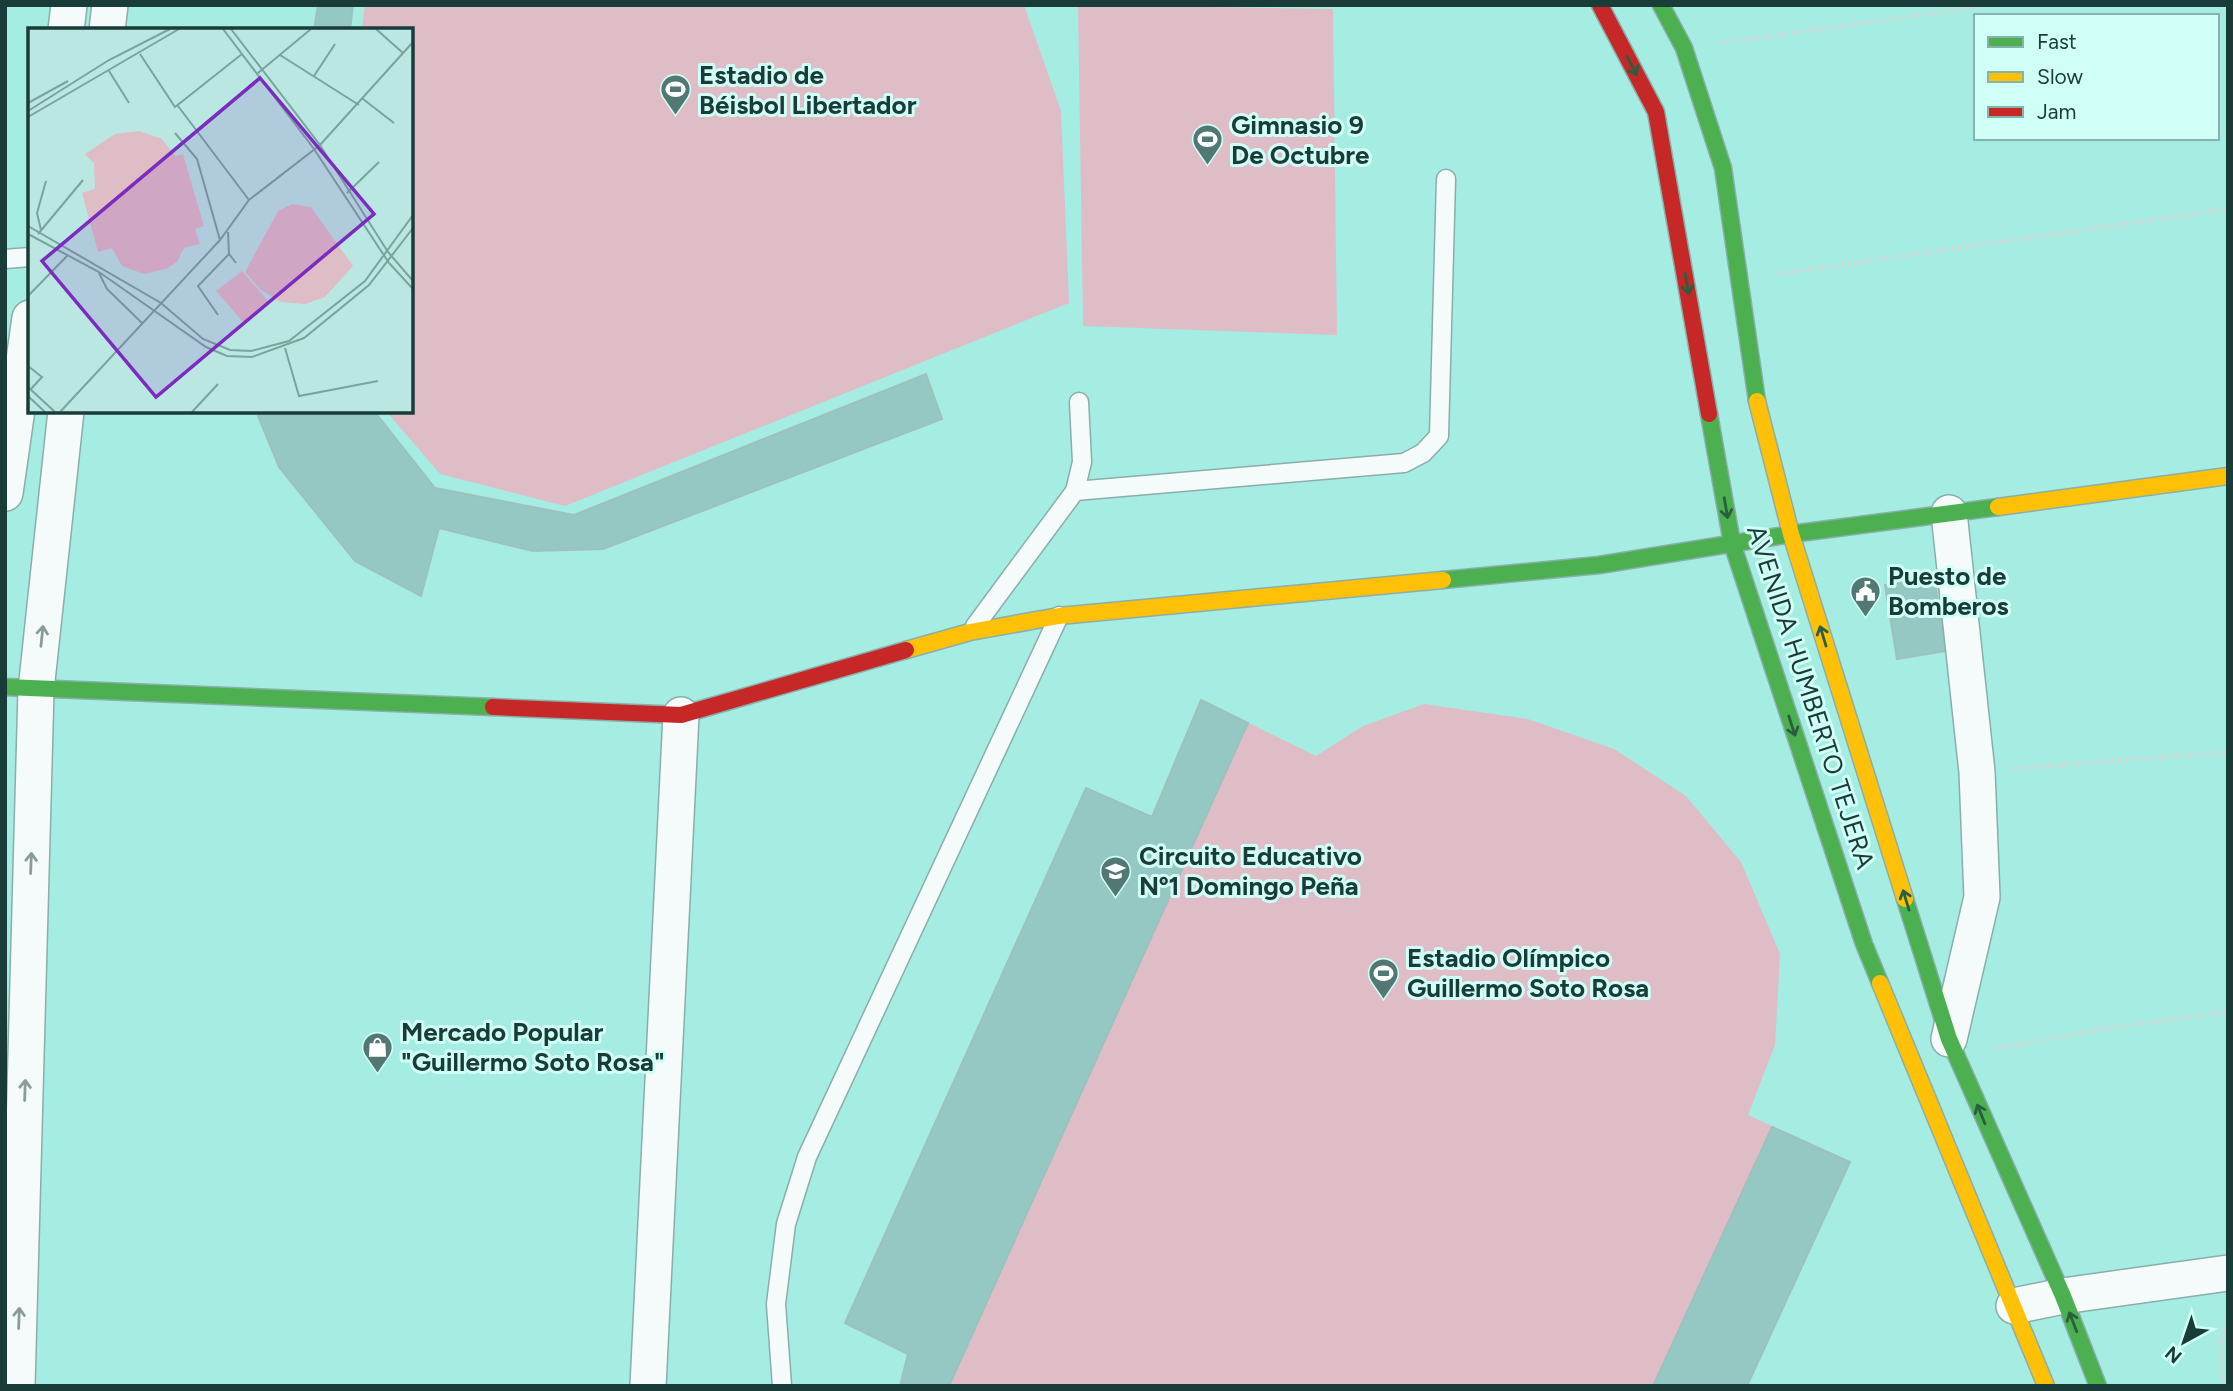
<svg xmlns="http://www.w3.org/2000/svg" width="2233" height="1391" font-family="Figtree,sans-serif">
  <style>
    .built { fill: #a5ece3; fill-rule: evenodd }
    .green { fill: #dfbdc7 }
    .building { fill: #95c8c2; stroke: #9dc1bc; stroke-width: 2 }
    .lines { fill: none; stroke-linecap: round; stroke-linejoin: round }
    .lane-casing { stroke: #8aaeaa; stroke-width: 21 }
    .street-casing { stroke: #8aaeaa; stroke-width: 38 }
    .fast-casing { stroke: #8aaeaa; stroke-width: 19 }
    .slow-casing { stroke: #8aaeaa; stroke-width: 19 }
    .jam-casing { stroke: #8aaeaa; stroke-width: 19 }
    .path { stroke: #ccdbd8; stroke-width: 4.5; stroke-dasharray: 3.5 3.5; stroke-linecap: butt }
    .lane { stroke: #f5fbfa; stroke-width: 18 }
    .street { stroke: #f5fbfa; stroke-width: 35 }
    .fast { stroke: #4caf50; stroke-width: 16 }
    .slow { stroke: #ffc107; stroke-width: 16 }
    .jam { stroke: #c62828; stroke-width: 16 }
    .oneway { stroke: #295e3f }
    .oneway2 { stroke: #889c99 }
    .labels { text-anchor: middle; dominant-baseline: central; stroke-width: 6; stroke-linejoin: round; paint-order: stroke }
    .poi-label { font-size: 26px; font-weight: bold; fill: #1a3c38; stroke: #d0fff8; text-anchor: start }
    .street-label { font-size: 26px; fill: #1a3c38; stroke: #d0fff8 }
    .inset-road { fill: none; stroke: #7aa39d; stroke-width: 2 }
    .view { fill: #7b2cbf; fill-opacity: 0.15; stroke: #7b2cbf; stroke-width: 3.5 }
    .inset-edge { fill: none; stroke: #1a3c38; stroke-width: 3.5 }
  </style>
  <rect width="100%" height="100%" fill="#bae7e1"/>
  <path class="built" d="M5,5H2228V1386H5ZM1976,16H2217V138H1976ZM30,30H411V411H30Z"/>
  <g class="green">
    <path d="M365,5H1024L1061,111L1069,303L565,506L440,474L386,411H411V30H362Z"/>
    <path d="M1078,5L1333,9L1337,335L1083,326Z"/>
    <path d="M1201,700L1316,756L1363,726L1424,704L1528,719L1614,749L1686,796L1741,862L1780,954L1775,1045L1748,1115L1850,1162L1747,1386H900L1086,788L1152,817Z"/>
  </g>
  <g class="building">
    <path d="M318,5H353L350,30H314Z"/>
    <path d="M926,374L942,419L603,549L533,551L439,528L421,596L355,561L279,467L256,411H374L435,488L574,515Z"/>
    <path d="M1934,577L1946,651L1897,659L1885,585Z"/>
    <path d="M1201,700L1248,723L949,1386H900L908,1354L845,1323L1086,788L1152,817Z"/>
    <path d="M1772,1127L1850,1162L1747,1386H1653Z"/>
  </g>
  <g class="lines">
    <defs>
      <g id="lane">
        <path d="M5,259L30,257"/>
        <path d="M1075,491L1404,463L1423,453L1439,436L1446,179"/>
        <path d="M975,626L1075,491L1082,462L1079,402"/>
        <path d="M782,1386L776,1304L786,1224L807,1157L1059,616"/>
      </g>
      <g id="street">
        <path d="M66,30L69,5"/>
        <path d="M107,30L110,5"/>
        <path d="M5,493L30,318"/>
        <path d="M1949,1039L1982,897L1977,772L1949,513"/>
        <path d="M2014,1306L2063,1296L2228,1273"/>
        <path d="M17,1386L36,690L66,411"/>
        <path d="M648,1386L681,715"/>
      </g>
      <g id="fast">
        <path d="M1661,5L1684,48L1723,168L1757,401"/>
        <path d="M1709,414L1732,543L1864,944L1880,983"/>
        <path d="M1443,580L1599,565L1791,534L1998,507"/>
        <path d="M5,687L493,707"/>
        <path d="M1905,899L1949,1039L2063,1296L2098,1386"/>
      </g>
      <g id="slow">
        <path d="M1757,401L1791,534L1905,899"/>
        <path d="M1998,507L2228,476"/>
        <path d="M906,650L970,632L1059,616L1443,580"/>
        <path d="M1880,983L2046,1386"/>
      </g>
      <g id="jam">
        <path d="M1600,5L1656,112L1709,414"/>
        <path d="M493,707L681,715L906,650"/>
      </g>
    </defs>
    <use href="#lane" class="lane-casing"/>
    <use href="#street" class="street-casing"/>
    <use href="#fast" class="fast-casing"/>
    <use href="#slow" class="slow-casing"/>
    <use href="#jam" class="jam-casing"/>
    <g class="path">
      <path d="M1722,43L1991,5"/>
      <path d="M1778,274L2228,209"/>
      <path d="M2013,769L2228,752"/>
      <path d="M1995,1049L2102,1029L2228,1012"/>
      <path d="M2223,1386L2220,1344L2228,1316"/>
    </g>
    <use href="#lane" class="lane"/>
    <use href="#street" class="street"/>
    <use href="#fast" class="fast"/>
    <use href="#slow" class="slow"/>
    <use href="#jam" class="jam"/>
  </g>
  <defs><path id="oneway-shaft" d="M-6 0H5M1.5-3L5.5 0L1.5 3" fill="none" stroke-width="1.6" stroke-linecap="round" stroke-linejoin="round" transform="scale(1.75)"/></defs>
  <g class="oneway">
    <use href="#oneway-shaft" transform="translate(1632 66) rotate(62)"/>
    <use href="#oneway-shaft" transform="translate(1687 284) rotate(80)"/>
    <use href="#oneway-shaft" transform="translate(1726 508) rotate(80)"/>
    <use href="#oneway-shaft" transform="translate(1823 636) rotate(-107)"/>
    <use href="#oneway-shaft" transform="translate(1792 726) rotate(72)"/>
    <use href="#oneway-shaft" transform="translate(1906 900) rotate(-107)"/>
    <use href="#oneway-shaft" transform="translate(1981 1114) rotate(-112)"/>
    <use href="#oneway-shaft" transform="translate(2073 1322) rotate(-111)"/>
  </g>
  <g class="oneway2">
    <use href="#oneway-shaft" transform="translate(42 636) rotate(-84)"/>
    <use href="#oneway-shaft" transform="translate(31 863) rotate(-88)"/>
    <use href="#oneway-shaft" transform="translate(25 1090) rotate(-88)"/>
    <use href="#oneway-shaft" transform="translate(19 1318) rotate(-88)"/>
  </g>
  <defs>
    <symbol id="stadium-pin" viewBox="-11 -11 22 30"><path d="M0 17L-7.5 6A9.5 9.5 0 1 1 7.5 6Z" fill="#527873" stroke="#d0fff8"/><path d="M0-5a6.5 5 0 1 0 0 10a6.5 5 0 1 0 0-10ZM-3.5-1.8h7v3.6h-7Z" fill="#fff"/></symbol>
    <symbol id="civic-pin" viewBox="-11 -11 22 30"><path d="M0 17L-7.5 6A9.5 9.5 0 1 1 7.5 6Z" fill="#527873" stroke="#d0fff8"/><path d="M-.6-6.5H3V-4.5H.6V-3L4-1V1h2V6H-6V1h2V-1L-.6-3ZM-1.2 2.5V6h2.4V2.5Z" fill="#fff"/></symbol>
    <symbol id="school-pin" viewBox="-11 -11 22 30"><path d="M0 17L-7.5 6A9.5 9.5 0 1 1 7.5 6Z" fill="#527873" stroke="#d0fff8"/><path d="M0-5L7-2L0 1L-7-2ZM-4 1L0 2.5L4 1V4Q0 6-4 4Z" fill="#fff"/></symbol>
    <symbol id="shop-pin" viewBox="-11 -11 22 30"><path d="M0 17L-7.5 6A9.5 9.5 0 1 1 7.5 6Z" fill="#527873" stroke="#d0fff8"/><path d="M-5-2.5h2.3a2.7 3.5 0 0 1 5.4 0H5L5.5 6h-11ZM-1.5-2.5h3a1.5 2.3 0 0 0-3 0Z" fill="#fff"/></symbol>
  </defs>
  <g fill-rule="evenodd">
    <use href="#stadium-pin" x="658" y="72" width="35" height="47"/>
    <use href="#stadium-pin" x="1190" y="122" width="35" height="47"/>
    <use href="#civic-pin" x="1848" y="574" width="35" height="47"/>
    <use href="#school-pin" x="1098" y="854" width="35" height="47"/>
    <use href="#stadium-pin" x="1366" y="956" width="35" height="47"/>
    <use href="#shop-pin" x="360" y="1030" width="35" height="47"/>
  </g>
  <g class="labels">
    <g class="poi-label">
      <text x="699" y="75">Estadio de<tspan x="699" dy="30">Béisbol Libertador</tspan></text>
      <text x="1231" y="125">Gimnasio 9<tspan x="1231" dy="30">De Octubre</tspan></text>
      <text x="1888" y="576">Puesto de<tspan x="1888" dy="30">Bomberos</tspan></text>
      <text x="1139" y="856">Circuito Educativo<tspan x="1139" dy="30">Nº1 Domingo Peña</tspan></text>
      <text x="1407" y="958">Estadio Olímpico<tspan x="1407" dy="30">Guillermo Soto Rosa</tspan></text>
      <text x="401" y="1032">Mercado Popular<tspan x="401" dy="30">"Guillermo Soto Rosa"</tspan></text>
    </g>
    <g class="street-label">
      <text transform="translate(1811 697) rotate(72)">AVENIDA HUMBERTO TEJERA</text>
    </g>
  </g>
  <g transform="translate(28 28)">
    <rect width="385" height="385" fill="#bae7e1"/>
    <path d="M111,103L134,111L147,128L155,126L176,198L167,201L172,216L156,220L149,234L138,241L116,246L94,238L84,220L70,224L54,165L67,161L66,135L57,126L87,106ZM264,176L283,179L325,238L297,269L277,276L253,274L233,262L217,244L250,183ZM214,243L241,274L215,294L188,263Z" fill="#dfbdc7"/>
    <path class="inset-road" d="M195,1L286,121L361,235L385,261M203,1L292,117L360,224L385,253M348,1L375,25M112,26L147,79L214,26M252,27L331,77M81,43L101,75M230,45L283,1M286,48L307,16M335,71L366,95M0,75L40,53M150,78L221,172M0,83L81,32L142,1M0,89L151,1M147,105L169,131L192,212M319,165L351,134M0,198L133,275L175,311L202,322L223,323L261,313L337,253L385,187M13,202L9,185L18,153M200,204L201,226L208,235M0,206L71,244L178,319L199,328L224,329L276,310L341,257L385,200M10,206L55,152M71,245L79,261L114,295M0,268L39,228M190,287L170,258L201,226M257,320L271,368L350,353M0,338L14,349L2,362M0,359L27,384M0,368L17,384M32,384L192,212L221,172L292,117L385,14M164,384L190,356"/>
    <path class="view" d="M232,50L346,186L128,369L14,233Z"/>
    <rect width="385" height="385" class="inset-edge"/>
  </g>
  <rect width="2233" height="1391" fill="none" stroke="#1a3c38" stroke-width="14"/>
  <rect x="1974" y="14" width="245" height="126" fill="#d0fff8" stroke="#87b1ab" stroke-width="2"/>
  <rect x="1988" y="37" width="35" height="10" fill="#4caf50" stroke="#87b1ab" stroke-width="2"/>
  <text x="2037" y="49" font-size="21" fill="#1a3c38">Fast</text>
  <rect x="1988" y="72" width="35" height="10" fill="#ffc107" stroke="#87b1ab" stroke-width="2"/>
  <text x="2037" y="84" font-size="21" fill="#1a3c38">Slow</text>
  <rect x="1988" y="107" width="35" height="10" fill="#c62828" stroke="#87b1ab" stroke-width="2"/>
  <text x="2037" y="119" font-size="21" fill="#1a3c38">Jam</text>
  <g transform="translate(2184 1342) rotate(220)" stroke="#d0fff8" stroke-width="5" paint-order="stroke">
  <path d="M0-5L12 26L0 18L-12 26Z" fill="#1a3c38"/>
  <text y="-10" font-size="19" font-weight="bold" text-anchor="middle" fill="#1a3c38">N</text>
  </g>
</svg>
